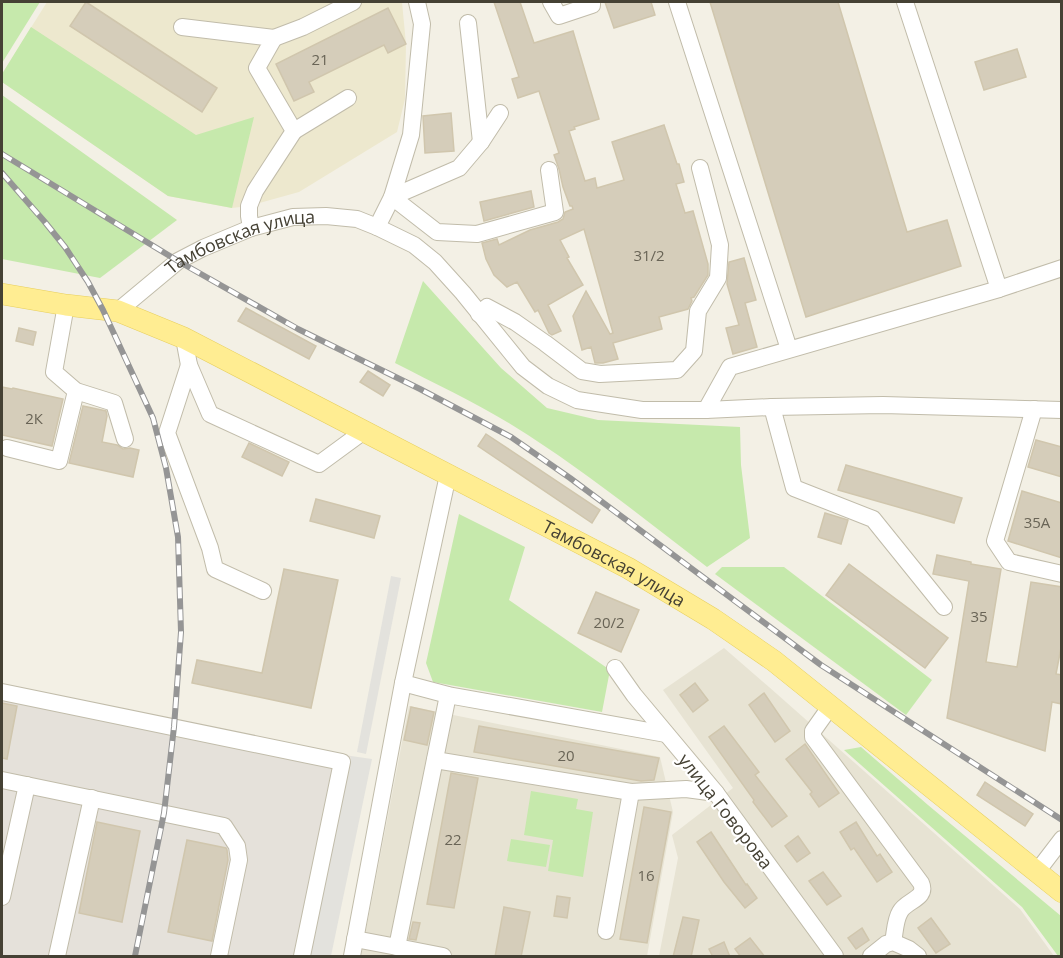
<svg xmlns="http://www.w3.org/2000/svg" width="1063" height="958" font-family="'Open Sans',sans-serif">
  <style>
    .residential { fill: #e7e3d3 }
    .industrial { fill: #e5e1da }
    .education { fill: #ede8ce }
    .green { fill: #c6e9ac }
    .parking { fill: #e3e2dd }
    .building { fill: #d5cdba; stroke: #d0c6ad; stroke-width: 1.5 }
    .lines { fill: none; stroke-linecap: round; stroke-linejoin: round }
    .minor-casing { stroke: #c1bcaa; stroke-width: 18 }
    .major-casing { stroke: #e7cf5f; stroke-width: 22 }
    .minor { stroke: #fff; stroke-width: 16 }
    .major { stroke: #ffed92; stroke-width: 21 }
    .rail-casing { stroke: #959595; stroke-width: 6 }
    .rail { stroke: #fff; stroke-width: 4; stroke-dasharray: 11; stroke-linecap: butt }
    .labels { text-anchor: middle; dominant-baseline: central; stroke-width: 4.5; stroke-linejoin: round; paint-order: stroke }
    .number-label { font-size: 15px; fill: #696456 }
    .street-label { font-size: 18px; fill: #454134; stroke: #fff }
  </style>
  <rect width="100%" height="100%" fill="#f3f0e5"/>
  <g class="residential">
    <path d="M724,648L769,687L1020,909L1054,956H659L678,858L672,835L733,788L663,690Z"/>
    <path d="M409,706L660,757L673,812L647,956H361Z"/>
  </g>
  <path class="industrial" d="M2,687L175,719L351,756L310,956H2Z"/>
  <path class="education" d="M47,2H402L406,44L405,99L397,132L299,192L249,206L232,208L168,196L2,82V74Z"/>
  <g class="green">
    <path d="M2,2H40L2,63Z"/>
    <path d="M31,27L196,135L254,117L232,208L168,196L2,82V74Z"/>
    <path d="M2,95L177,220L100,278L2,259Z"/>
    <path d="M423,281L501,368L547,408L598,420L740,427L741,465L750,538L707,567C643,518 580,467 512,425C474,402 434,383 395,363Z"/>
    <path d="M459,514L525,547L509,600L610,670L602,712L433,682L426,663Z"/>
    <path d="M722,567H784L932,680L906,715L715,574Z"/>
    <path d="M861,747L928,805L1061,916V956H1058L1022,907L844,750Z"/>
    <path d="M531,791L578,799L576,809L593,812L583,877L548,871L553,840L524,835Z"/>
    <path d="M511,839L550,845L546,867L507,861Z"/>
  </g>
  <g class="parking">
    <path d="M391,576L401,578L366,754L357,752Z"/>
    <path d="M351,756L372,759L331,956H310Z"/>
  </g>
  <g class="building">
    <path d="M86,2L217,88L202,112L70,26Z"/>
    <path d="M494,2H520L534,43L573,31L599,119L574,127L575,129L569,131L585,181L595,178L597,188L624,180L612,142L664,125L677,164H679L684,182L676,184L685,213L693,211L708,264V275L694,297L691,298L692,301L688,309L659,317L662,329L613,343L618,359L603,363H595L591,347L582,350L573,316L586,291L610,334L613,333L584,229L560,240L569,257L567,258L583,285L548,305L561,331L552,335L549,333L538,310L535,312L517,282L507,287L494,275L486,259L482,243L497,239L499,245L530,230L558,222L563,219L565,212L573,209L572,206H570L563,187L559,169L554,155L559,153L539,91L518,98L512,79L519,77Z"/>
    <path d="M605,2H651L655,15L614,28Z"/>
    <path d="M710,2H838L907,232L947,220L961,266L806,317Z"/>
    <path d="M388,8L406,44L388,53L384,45L309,82L314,92L294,101L276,64Z"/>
    <path d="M1017,49L1026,77L984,90L975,62Z"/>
    <path d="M451,113L454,151L425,153L423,116Z"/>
    <path d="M531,191L534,207L484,221L480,202Z"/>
    <path d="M744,258L756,300L745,303L757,347L733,354L726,328L739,325L727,284L729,262Z"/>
    <path d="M246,308L316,346L309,359L238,321Z"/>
    <path d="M19,328L36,332L33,345L16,341Z"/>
    <path d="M368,371L390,385L383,396L360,382Z"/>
    <path d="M2,387L12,389L13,388L63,399L52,446L2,435Z"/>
    <path d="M83,406L106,411L107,416L102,442L117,445L123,449L130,448L139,450L133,477L69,463Z"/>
    <path d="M486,434L600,510L592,523L478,446Z"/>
    <path d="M1036,440L1062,447V477L1028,467Z"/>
    <path d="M249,443L289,462L282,476L242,457Z"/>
    <path d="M846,465L962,498L954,523L838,490Z"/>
    <path d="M1022,491L1062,503V558L1008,541Z"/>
    <path d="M316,499L380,516L374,538L310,521Z"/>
    <path d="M825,513L848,520L841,544L818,537Z"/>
    <path d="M937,555L971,562V564L1001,569L986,662L1017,667L1031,582L1062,587V643L1056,674L1062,675V704L1052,702L1045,751L947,718L969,581L933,574Z"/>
    <path d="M849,564L948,638L925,668L826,595Z"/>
    <path d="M284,569L338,580L311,708L192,683L197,660L262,673Z"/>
    <path d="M596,592L639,610L621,652L578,633Z"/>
    <path d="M695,683L708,700L693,712L680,695Z"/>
    <path d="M764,693L790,731L775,742L749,705Z"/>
    <path d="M2,703L17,706L7,759L2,758Z"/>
    <path d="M411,707L434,712L427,745L404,740Z"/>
    <path d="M479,726L659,758L654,780L641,781L474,752Z"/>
    <path d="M724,726L759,772L755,775L787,816L772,827L753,802L754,800L709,737Z"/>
    <path d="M805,744L839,793L819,807L810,794L812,792L786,759Z"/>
    <path d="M451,773L478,778L454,908L427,904Z"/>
    <path d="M985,782L1033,814L1025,826L977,795Z"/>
    <path d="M644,807L671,812L647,943L620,939Z"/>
    <path d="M97,822L140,831L122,922L79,913Z"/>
    <path d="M856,822L877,856L880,854L892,872L877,882L854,848L851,850L840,832Z"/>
    <path d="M711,832L746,885L747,884L757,898L745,908L724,882L697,842Z"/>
    <path d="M798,836L810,853L797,862L785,846Z"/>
    <path d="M187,840L226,848L227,850L228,860L212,941L168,932Z"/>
    <path d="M823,872L841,896L827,905L809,881Z"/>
    <path d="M557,896L570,898L567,918L554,916Z"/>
    <path d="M504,907L530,912L521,957H495Z"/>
    <path d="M683,917L699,920L691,957H673Z"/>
    <path d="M931,918L950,944L936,953L918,928Z"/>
    <path d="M413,922L420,923L416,940L409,939Z"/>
    <path d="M862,928L869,940L856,949L848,938Z"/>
    <path d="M750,938L765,957H741L735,949Z"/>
    <path d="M724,942L730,957H713L709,949Z"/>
  </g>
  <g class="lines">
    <defs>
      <g id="minor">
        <path d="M551,2L559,16L592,5V2"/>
        <path d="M677,2L789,349"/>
        <path d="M905,2L999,289"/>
        <path d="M468,23L481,142"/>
        <path d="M182,27L274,38L257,68L294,131L255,191L249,206V216L251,228"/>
        <path d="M274,38L303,27L353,2"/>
        <path d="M500,113L481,142L459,168L392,197L437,232L477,234L555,212L549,170"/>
        <path d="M294,131L348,98"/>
        <path d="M377,227L392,197L411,135L422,24L417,2"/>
        <path d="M66,305L54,372L76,391L114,403L125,439"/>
        <path id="s1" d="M118,311L178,261L203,248L251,228L293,217L326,216L357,219L377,227L414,245L435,262L463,293L523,367L548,386L577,400L642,410H706L772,407L883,405L1062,410"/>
        <path d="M479,314L487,307L515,322L545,343L582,371L600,374L677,370L694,351L698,311L718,278L720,245L700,168"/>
        <path d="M184,338L189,365L210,414L319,464L364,431"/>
        <path d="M189,365L167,433L210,548L215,569L263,591"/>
        <path d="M772,407L794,488L873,519L944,607"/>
        <path d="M1034,409L995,541L1009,562L1062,574"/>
        <path d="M706,410L730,367L999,289L1062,268"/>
        <path d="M7,448L59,461L76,391"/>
        <path d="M615,668L634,695L716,793L835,956"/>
        <path d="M403,683L448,695L666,734"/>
        <path d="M2,692L342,762L302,956"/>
        <path d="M830,707L813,731V737L921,883C928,899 906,900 900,912C895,920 895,933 893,942"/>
        <path d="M435,760L631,792L686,789L716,793"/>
        <path d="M2,780L224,826L237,846L239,860L219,956"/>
        <path d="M1036,873L1062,839"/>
        <path d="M2,897L27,785"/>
        <path d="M606,931L631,792"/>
        <path d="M355,939L397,947L448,695"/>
        <path d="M397,947L443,956"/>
        <path d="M57,956L92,798"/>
        <path d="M352,956L403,683L448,475"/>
        <path d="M871,956L886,944L893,942L909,949L918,956"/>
      </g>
      <g id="major">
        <path id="s2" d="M2,294L66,305L118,311L184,338L628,568L713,619L774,661L1062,892"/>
      </g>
    </defs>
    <use href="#minor" class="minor-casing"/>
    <use href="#major" class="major-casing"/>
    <use href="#minor" class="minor"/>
    <use href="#major" class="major"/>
    <defs>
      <g id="rail">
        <path d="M2,154L178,261L298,329L420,389L511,437L570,478L821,665L1062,820"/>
        <path d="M2,173L44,221L65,247L88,282L103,310L153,418L166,468L178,537L181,632L174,727L164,813L135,956"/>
      </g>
    </defs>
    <use href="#rail" class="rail-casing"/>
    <use href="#rail" class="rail"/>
  </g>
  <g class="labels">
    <g class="number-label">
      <text x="320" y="59">21</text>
      <text x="649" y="255">31/2</text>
      <text x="34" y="418">2К</text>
      <text x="1037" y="522">35А</text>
      <text x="979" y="616">35</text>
      <text x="609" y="622">20/2</text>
      <text x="566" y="755">20</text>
      <text x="453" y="839">22</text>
      <text x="646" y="875">16</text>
    </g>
    <g class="street-label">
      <text stroke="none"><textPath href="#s1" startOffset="144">Тамбовская улица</textPath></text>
      <text stroke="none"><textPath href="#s2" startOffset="674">Тамбовская улица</textPath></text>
      <text transform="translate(726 811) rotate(52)">улица Говорова</text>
    </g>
  </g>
  <rect width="1063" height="958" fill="none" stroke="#454134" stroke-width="6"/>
</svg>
